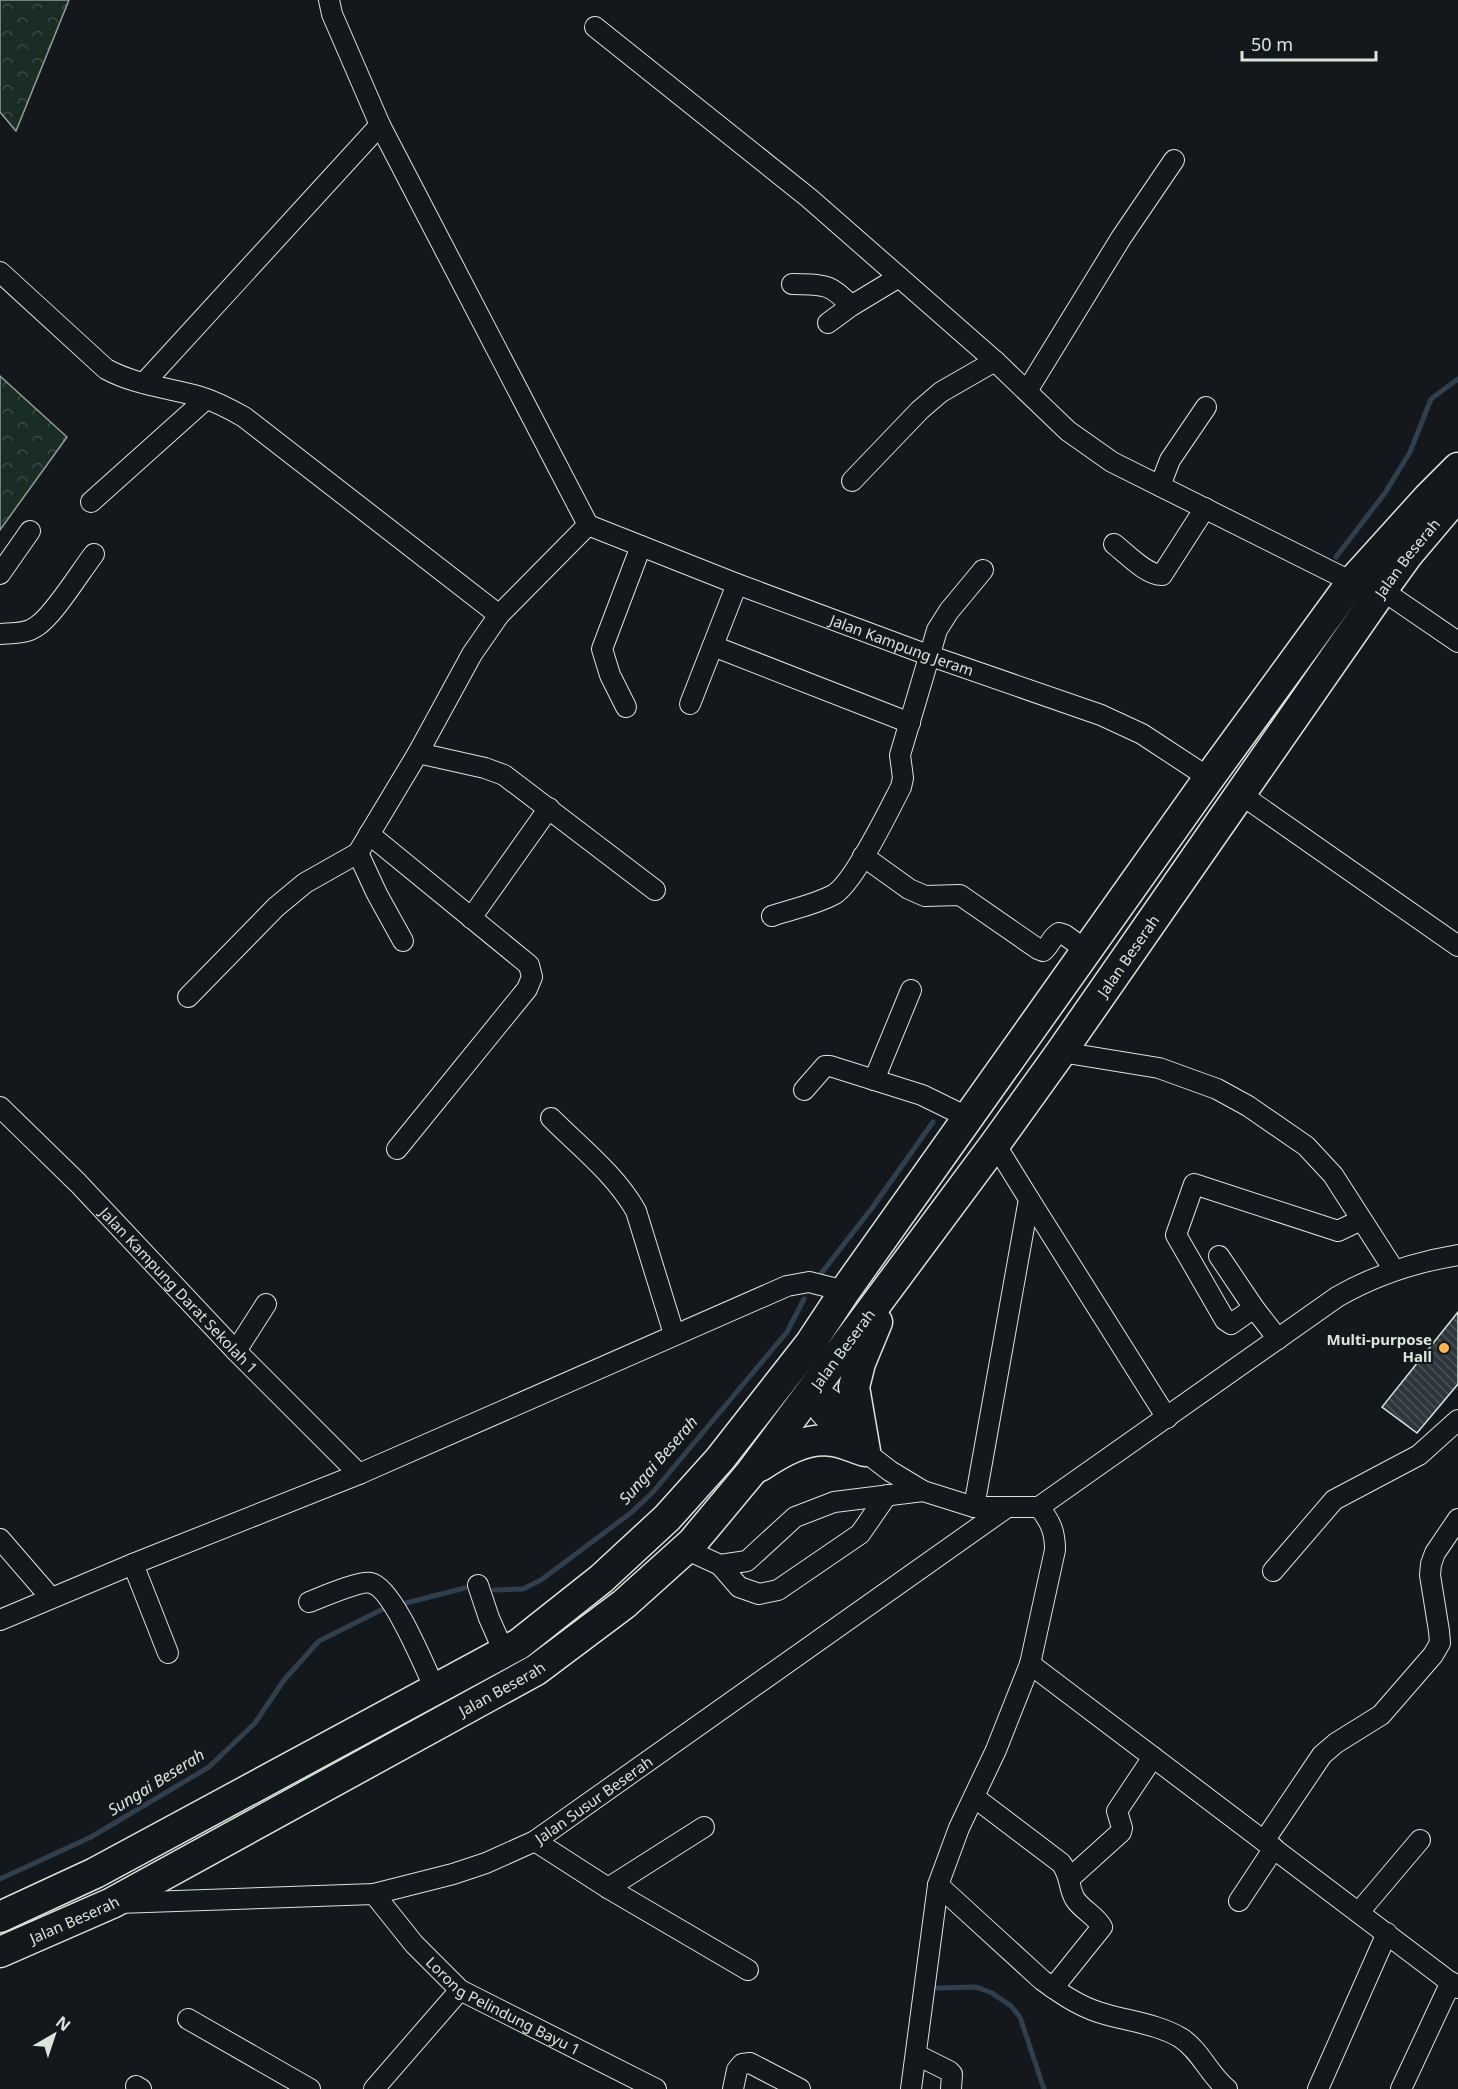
<svg xmlns="http://www.w3.org/2000/svg" width="1458" height="2089" font-family="'Noto Sans',sans-serif">
  <style>
    .forest { fill: url(#forest-crowns); stroke: #939e99; stroke-width: 1.5 }
    .lines { fill: none; stroke-linecap: round; stroke-linejoin: round }
    .stream { stroke: #2f3f4d; stroke-width: 5 }
    .building { fill: url(#building-back-hatch); stroke: #d8e6dc; stroke-width: 1.5 }
    .minor-casing { stroke: #d8e6dc; stroke-width: 22 }
    .highway-casing { stroke: #d8e6dc; stroke-width: 33 }
    .minor { stroke: #14181c; stroke-width: 20 }
    .highway { stroke: #14181c; stroke-width: 30 }
    .poi-dot { fill: #ffb74d; stroke: #14181c; stroke-width: 2 }
    .labels { text-anchor: middle; dominant-baseline: central; stroke-width: 4.5; stroke-linejoin: round; paint-order: stroke }
    .street-label { font-size: 15px; fill: #d8e6dc; stroke: #14181c }
    .poi-label { font-size: 15px; font-weight: bold; fill: #d8e6dc; stroke: #14181c; text-anchor: end }
    .water-label { font-size: 16px; font-style: italic; fill: #d8e6dc; stroke: #14181c }
  </style>
  <defs>
    <pattern id="forest-crowns" width="20" height="18" patternUnits="userSpaceOnUse" patternTransform="scale(1.5)"><rect width="20" height="18" fill="#1a2d24"/><path d="M2 6a3 3 0 1 1 6 0M12 15a3 3 0 1 1 6 0" fill="none" stroke="#3b4b43"/></pattern>
    <pattern id="building-back-hatch" width="6" height="6" patternUnits="userSpaceOnUse" patternTransform="scale(1.5)"><rect width="6" height="6" fill="#2c363c"/><path d="M-1 5l2 2M0 0l6 6M5-1l2 2" fill="none" stroke="#4a5358"/></pattern>
  </defs>
  <rect width="100%" height="100%" fill="#14181c"/>
  <g class="forest">
    <path d="M0,0H69L16,131L0,112Z"/>
    <path d="M0,376L67,437L0,530Z"/>
  </g>
  <g class="lines">
    <g class="stream">
      <path d="M1336,557L1385,493L1410,452L1431,399L1458,379"/>
      <path d="M820,1275L872,1208L933,1122"/>
      <path d="M494,1590L523,1589L541,1580L632,1512L653,1492L787,1332L804,1299"/>
      <path d="M406,1603L465,1588"/>
      <path d="M0,1879L91,1837L209,1767L255,1723L284,1680L319,1641L383,1609"/>
      <path d="M937,1988L976,1987L992,1993L1011,2006L1020,2017L1044,2089"/>
    </g>
  </g>
  <path class="building" d="M1458,1312V1384L1417,1433L1382,1407Z"/>
  <g class="lines">
    <defs>
      <g id="minor">
        <path d="M329,0L332,14L380,125L588,525"/>
        <path d="M595,27L809,198L995,361L1068,431L1112,462L1352,582"/>
        <path d="M0,272L106,369C135,385 170,388 201,397C217,402 230,409 244,417L499,615"/>
        <path d="M792,284C823,285 829,282 851,306"/>
        <path d="M828,323L851,306L899,277"/>
        <path d="M144,383L380,125"/>
        <path d="M1027,391L1121,238L1174,160"/>
        <path d="M852,481L920,410L941,392L995,361"/>
        <path d="M1160,486L1170,460L1206,407"/>
        <path d="M91,502L206,399"/>
        <path id="s1" d="M588,525L737,584L928,655L1101,715L1142,734L1209,778"/>
        <path d="M1114,544C1127,554 1146,575 1162,575L1205,508"/>
        <path d="M0,574L30,531"/>
        <path d="M1382,590L1458,642"/>
        <path d="M0,634C12,633 27,634 37,626C54,615 80,572 94,554"/>
        <path d="M713,646L910,723"/>
        <path d="M690,704L737,584"/>
        <path d="M626,707L610,675L602,649L641,546"/>
        <path d="M418,753L485,768L504,775L655,890"/>
        <path d="M1239,793L1458,946"/>
        <path d="M369,834L529,965L532,977L527,989L397,1149"/>
        <path d="M358,853L377,894L403,941"/>
        <path d="M863,856L909,889L925,896L960,895L1038,949L1043,951C1050,946 1051,937 1059,933L1065,935L1087,951"/>
        <path d="M772,916C792,909 814,905 833,895C853,885 889,810 901,787L903,778L900,755L937,630L949,611L983,570"/>
        <path d="M471,918L549,808"/>
        <path d="M188,997L276,907L305,883L358,853L418,753L472,654L499,615L588,525"/>
        <path d="M1061,1052L1159,1068L1217,1089L1248,1106L1306,1146L1333,1175L1394,1270"/>
        <path d="M874,1080L911,990"/>
        <path d="M804,1090L825,1066H830L922,1095L969,1118"/>
        <path id="s2" d="M0,1107L78,1183L236,1351L359,1474"/>
        <path d="M551,1118C580,1147 616,1175 636,1211L674,1334"/>
        <path d="M1029,1199L1167,1418"/>
        <path d="M1219,1256L1254,1308"/>
        <path d="M1278,1339L1254,1308L1231,1324L1225,1320L1176,1235L1194,1184L1338,1231L1361,1220"/>
        <path d="M236,1351L266,1304"/>
        <path d="M812,1390L820,1413L833,1427L890,1471L923,1491L974,1507H1039L1337,1297C1375,1275 1415,1262 1458,1255"/>
        <path d="M812,1390C835,1397 846,1412 856,1432"/>
        <path d="M974,1507L1029,1199L995,1144"/>
        <path d="M0,1539L51,1598"/>
        <path d="M685,1549L720,1565L747,1561L795,1517L834,1502L923,1491"/>
        <path d="M133,1564L168,1653"/>
        <path d="M720,1565L739,1587L759,1594L778,1590L860,1534L887,1495"/>
        <path d="M1273,1571L1334,1500L1419,1455L1458,1420"/>
        <path d="M478,1585L489,1618L504,1652"/>
        <path d="M309,1602C322,1597 361,1580 371,1583C393,1588 425,1668 435,1689"/>
        <path d="M0,1620L133,1564L359,1474L787,1286L809,1282L845,1291"/>
        <path d="M1030,1664L1458,1988"/>
        <path d="M974,1797L1061,1863C1071,1876 1068,1887 1075,1899C1082,1910 1095,1915 1102,1927L1053,1988"/>
        <path d="M535,1841L608,1888L748,1970"/>
        <path d="M1264,1841L1322,1755L1336,1743L1381,1715L1433,1655L1440,1643L1439,1631L1430,1575L1431,1564L1435,1553L1458,1519"/>
        <path d="M1070,1878L1121,1832L1122,1828L1117,1811L1153,1757"/>
        <path d="M938,1885L1042,1980C1060,1993 1077,2005 1098,2012C1125,2021 1156,2023 1181,2038C1201,2051 1209,2075 1227,2089"/>
        <path d="M608,1888L704,1827"/>
        <path id="s3" d="M374,1894L414,1944L460,1990L656,2089"/>
        <path d="M1239,1901L1274,1848"/>
        <path id="s4" d="M118,1903L374,1894L453,1874L486,1863L535,1841L1006,1508"/>
        <path d="M1359,1912L1420,1840"/>
        <path d="M188,2019L310,2089"/>
        <path d="M917,2055L949,2071L952,2074L951,2089"/>
        <path d="M136,2086L141,2089"/>
        <path d="M374,2089L460,1990"/>
        <path d="M733,2089L737,2070L742,2064L750,2063L800,2089"/>
        <path d="M911,2089L938,1885L959,1828L996,1750L1030,1664L1055,1550C1055,1532 1051,1522 1039,1507"/>
        <path d="M1318,2089L1387,1933"/>
        <path d="M1401,2089L1451,1982"/>
      </g>
      <g id="highway">
        <path d="M760,1466C781,1452 806,1437 833,1441C843,1442 855,1448 865,1451L854,1387L860,1363L877,1322"/>
        <path d="M0,1917L95,1873L519,1644L601,1579L667,1518L720,1459L810,1344L845,1291L1209,778L1352,582L1428,498L1458,468"/>
        <path id="s5" d="M0,1952L112,1903L536,1670L624,1604L692,1543L752,1471L995,1144L1061,1052L1382,590L1408,554L1458,495"/>
      </g>
    </defs>
    <use href="#minor" class="minor-casing"/>
    <use href="#highway" class="highway-casing"/>
    <use href="#minor" class="minor"/>
    <use href="#highway" class="highway"/>
  </g>
  <circle class="poi-dot" cx="1444" cy="1348" r="6"/>
  <g class="labels">
    <g class="street-label">
      <text stroke="none"><textPath href="#s5" startOffset="2025">Jalan Beserah</textPath></text>
      <text stroke="none"><textPath href="#s1" startOffset="336">Jalan Kampung Jeram</textPath></text>
      <text stroke="none"><textPath href="#s5" startOffset="1539">Jalan Beserah</textPath></text>
      <text stroke="none"><textPath href="#s2" startOffset="256">Jalan Kampung Darat Sekolah 1</textPath></text>
      <text stroke="none"><textPath href="#s5" startOffset="1053">Jalan Beserah</textPath></text>
      <text stroke="none"><textPath href="#s5" startOffset="567">Jalan Beserah</textPath></text>
      <text stroke="none"><textPath href="#s4" startOffset="498">Jalan Susur Beserah</textPath></text>
      <text stroke="none"><textPath href="#s5" startOffset="81">Jalan Beserah</textPath></text>
      <text stroke="none"><textPath href="#s3" startOffset="174">Lorong Pelindung Bayu 1</textPath></text>
    </g>
    <g class="poi-label">
      <text x="1432" y="1339">Multi-purpose<tspan x="1432" dy="17">Hall</tspan></text>
    </g>
    <g class="water-label">
      <text transform="translate(658 1460) rotate(-49)">Sungai Beserah</text>
      <text transform="translate(156 1782) rotate(-32)">Sungai Beserah</text>
    </g>
  </g>
  <g transform="translate(54 2035) rotate(39)" stroke="#14181c" stroke-width="4.5" paint-order="stroke">
  <path d="M0-4.5L10 22L0 15L-10 22Z" fill="#d8e6dc"/>
  <text y="-9" font-size="16" font-weight="bold" text-anchor="middle" fill="#d8e6dc">N</text>
  </g>
  <path d="M1242 51v9h134v-9" fill="none" stroke="#d8e6dc" stroke-width="3"/>
  <text x="1251" y="51" font-size="18" fill="#d8e6dc" stroke="#14181c" stroke-width="4.5" paint-order="stroke">50 m</text>
</svg>
